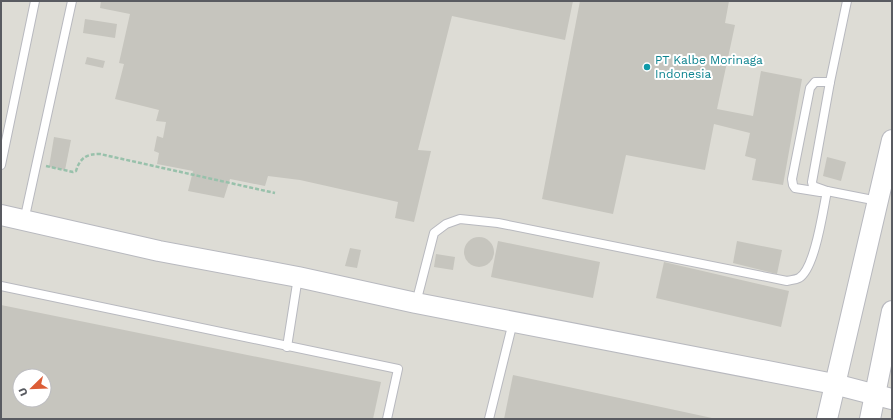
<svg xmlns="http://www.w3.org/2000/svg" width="893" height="420" font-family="'Work Sans',sans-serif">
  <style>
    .industrial { fill: #dddcd5; fill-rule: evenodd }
    .building { fill: #c6c5be; fill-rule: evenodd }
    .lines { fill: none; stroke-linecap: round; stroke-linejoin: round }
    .service-casing { stroke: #b8b9bf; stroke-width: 10 }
    .tertiary-casing { stroke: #b8b9bf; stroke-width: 22 }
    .path { stroke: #98c1ab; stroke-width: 2.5; stroke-dasharray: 4 2; stroke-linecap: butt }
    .service { stroke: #fff; stroke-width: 8 }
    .tertiary { stroke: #fff; stroke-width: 20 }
    .culture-dot { fill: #0f9aa8; stroke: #fff; stroke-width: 1.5 }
    .labels { text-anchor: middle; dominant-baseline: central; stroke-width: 4; stroke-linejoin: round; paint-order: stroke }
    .culture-label { font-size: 12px; fill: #0d838f; stroke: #fff; text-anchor: start }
  </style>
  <rect width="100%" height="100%" fill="#ebebe1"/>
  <path class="industrial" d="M1,1H892V419H1ZM20,376H44V400H20Z"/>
  <g class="building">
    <path d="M101,1H573L565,40L452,16L418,150L431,151L414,222L395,218L398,202L300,180L268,176L265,186L230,179L224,198L188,191L193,171L157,164L159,153L154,151L157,136L163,138L166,122L156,121L159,110L115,99L124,64L119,63L130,14L100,8Z"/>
    <path d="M580,1H729L725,23L735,25L717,109L753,116L761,71L802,79L783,185L752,180L756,159L745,156L750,133L714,124L705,170L626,155L613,214L542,199Z"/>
    <path d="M85,19L117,24L115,38L83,33Z"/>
    <path d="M87,57L105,61L103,68L85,64Z"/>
    <path d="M54,137L71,140L65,170L49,167Z"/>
    <path d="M827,157L846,162L841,181L823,176Z"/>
    <circle cx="479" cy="252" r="15"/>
    <path d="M498,241L600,262L593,298L491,277Z"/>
    <path d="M737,241L782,250L777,274L733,263Z"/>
    <path d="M350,248L361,250L357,268L345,266Z"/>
    <path d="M436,254L455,257L453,270L434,267Z"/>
    <path d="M664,262L789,291L781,327L656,298Z"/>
    <path d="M1,305L381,382L373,419H1ZM20,376H44V400H20Z"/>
    <path d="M513,375L712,418L711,419H504Z"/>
  </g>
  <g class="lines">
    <defs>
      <g id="service">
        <path d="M847,1L830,82L812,182L813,186L827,191L878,201"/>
        <path d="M1,165L35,1"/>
        <path d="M820,192L795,188L793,185L792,179L810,88L815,82H830"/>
        <path d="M24,221L72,1"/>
        <path d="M1,286L398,369L387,419"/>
        <path d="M416,303L434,233L446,224L460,219L498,223L787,281C790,280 795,280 799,278C815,269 823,210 827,191"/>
        <path d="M287,347L298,277"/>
        <path d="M489,419L513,322"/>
      </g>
      <g id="tertiary">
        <path d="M1,215L159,251L298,277L416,303L834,384L892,399"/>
        <path d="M827,419L892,140"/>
        <path d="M870,419L892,311"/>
      </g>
    </defs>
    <use href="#service" class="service-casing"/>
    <use href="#tertiary" class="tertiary-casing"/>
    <path class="path" d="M46,166L73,172L76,171C80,158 86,154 100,154L275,193"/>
    <use href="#service" class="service"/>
    <use href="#tertiary" class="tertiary"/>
  </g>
  <circle class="culture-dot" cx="647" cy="67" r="4"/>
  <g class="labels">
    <g class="culture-label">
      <text x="655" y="60">PT Kalbe Morinaga<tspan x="655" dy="14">Indonesia</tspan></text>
    </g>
  </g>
  <rect width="893" height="420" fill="none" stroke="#595b61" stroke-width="4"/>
  <g transform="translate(32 388) rotate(247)"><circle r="19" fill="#ffffff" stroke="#bdbdc0"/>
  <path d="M0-3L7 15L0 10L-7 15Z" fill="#dc5d36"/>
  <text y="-6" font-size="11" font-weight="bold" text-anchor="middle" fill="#595b61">U</text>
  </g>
</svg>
